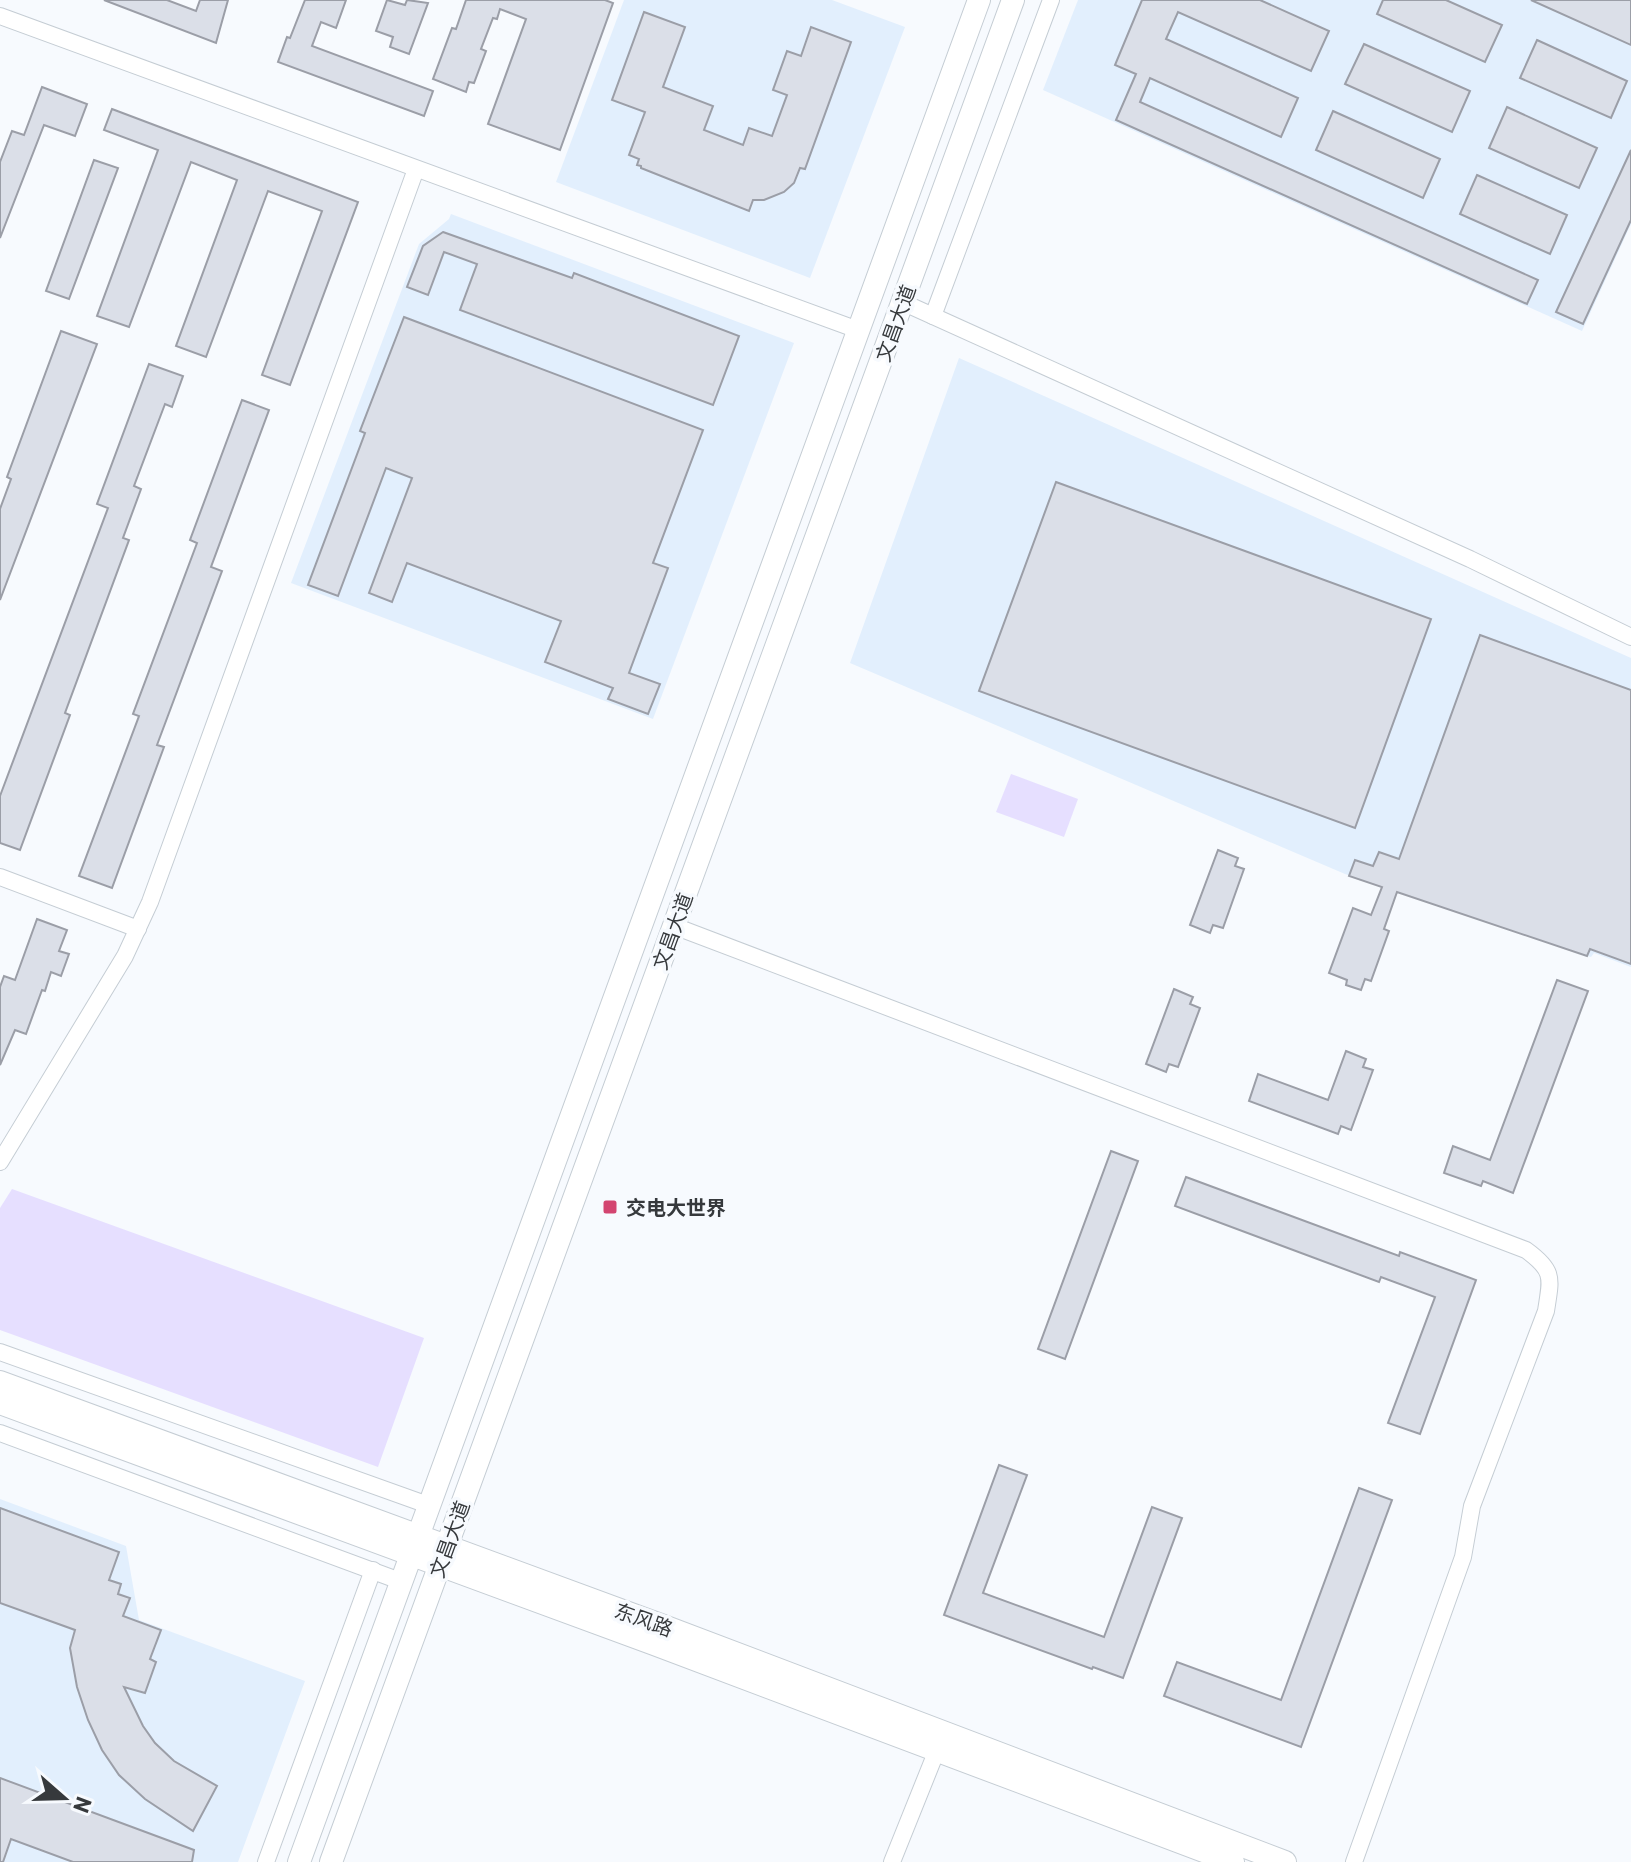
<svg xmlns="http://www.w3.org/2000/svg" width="1631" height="1862" font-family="Barlow,'Noto Sans SC',sans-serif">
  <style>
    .built { fill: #e2effd }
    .green { fill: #e6dfff }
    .building { fill: #dbdfe8; stroke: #9b9ea7; stroke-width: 2 }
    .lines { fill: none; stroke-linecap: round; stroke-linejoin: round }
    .minor-casing { stroke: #c5cdd4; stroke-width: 18 }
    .major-casing { stroke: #c5cdd4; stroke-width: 24 }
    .minor { stroke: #fff; stroke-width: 16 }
    .major { stroke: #fff; stroke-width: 22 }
    .poi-dot { fill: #d34570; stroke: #f7fafe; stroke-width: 3 }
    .labels { text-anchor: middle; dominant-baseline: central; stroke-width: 7; stroke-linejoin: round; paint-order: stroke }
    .street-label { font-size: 20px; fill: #36393c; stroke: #f7fafe }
    .poi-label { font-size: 20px; font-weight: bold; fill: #36393c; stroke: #f7fafe; text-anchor: start }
  </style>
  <rect width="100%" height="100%" fill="#f7fafe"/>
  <g class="built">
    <path d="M624,0H832L905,27L810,278L556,182Z"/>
    <path d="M1078,0H1631V224L1582,331L1043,90Z"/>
    <path d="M451,214L794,343L653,719L291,583L419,244L449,219Z"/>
    <path d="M959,358L1631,658V967L1594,953L1591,957L1587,956L1345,874L850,663Z"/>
    <path d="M0,1499L126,1546L139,1620L305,1681L238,1862H0Z"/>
  </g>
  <g class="green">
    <path d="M1011,774L1078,799L1064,837L996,812Z"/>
    <path d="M12,1189L424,1338L378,1467L0,1330V1208Z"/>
  </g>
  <g class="building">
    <path d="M104,0H167L196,11L200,0H228L216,43Z"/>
    <path d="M305,0H346L336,28L321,22L312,46L433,91L424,116L278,62L287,37L290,38Z"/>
    <path d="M387,0L405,5L407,0L428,3L409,54L390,47L393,37L376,31Z"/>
    <path d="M466,0H605L613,3L560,150L488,124L526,19L500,9L497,19L493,18L481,49L486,51L474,83L469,82L466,92L433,79L452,28L456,29Z"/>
    <path d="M1142,0H1260L1329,31L1311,71L1178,12L1166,39L1298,98L1281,137L1150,78L1140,102L1538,280L1527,304L1116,120L1136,74L1115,65Z"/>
    <path d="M1383,0H1446L1502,25L1485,62L1377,14Z"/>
    <path d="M1531,0H1631V45Z"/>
    <path d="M644,12L685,27L663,87L713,106L704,130L743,145L749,128L772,136L787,95L773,90L787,51L801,56L811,27L851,42L805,169L800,168L794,183L784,192L764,200H753L749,211L641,168V166L637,165L639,159L629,155L645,112L612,100Z"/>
    <path d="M1537,40L1627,81L1611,118L1520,78Z"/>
    <path d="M1364,44L1470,91L1452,132L1345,84Z"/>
    <path d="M42,87L87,104L75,136L44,125L0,238V162L12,131L24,135Z"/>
    <path d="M1507,107L1597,148L1579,188L1489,148Z"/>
    <path d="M112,109L358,202L290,385L262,375L322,211L268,191L206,357L176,346L237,180L191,162L129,327L97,316L158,150L104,130Z"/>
    <path d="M1333,111L1440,159L1423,198L1316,150Z"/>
    <path d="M1631,150V220L1583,324L1556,312Z"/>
    <path d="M94,160L118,168L69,299L46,291Z"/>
    <path d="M1477,175L1567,215L1550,254L1460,214Z"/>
    <path d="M443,232L572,278L574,273L739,336L713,405L460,310L477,264L444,252L428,295L407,287L423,246Z"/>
    <path d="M404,317L703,430L653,563L668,568L629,673L660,684L648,714L608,699L613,688L545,662L561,621L407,563L392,602L369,593L412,478L386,468L338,596L308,585L365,433L360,431Z"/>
    <path d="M61,331L97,344L0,600V509L11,479L7,477Z"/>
    <path d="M149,364L183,376L172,407L165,404L134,486L141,489L123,538L129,540L65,713L70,715L20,850L0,843V796L108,508L97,504Z"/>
    <path d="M242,400L269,410L211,567L222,571L157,745L164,747L112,888L79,876L139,716L133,714L197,543L190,540Z"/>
    <path d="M1056,482L1431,619L1355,828L979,691Z"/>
    <path d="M1480,635L1631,690V964L1590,949L1587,956L1397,892L1384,929L1389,931L1371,981L1365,979L1361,990L1346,985L1347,980L1329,973L1353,908L1371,915L1382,887L1349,876L1355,860L1373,866L1379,852L1399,859Z"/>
    <path d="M1218,850L1238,858L1235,866L1244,869L1223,928L1213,925L1210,933L1190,925Z"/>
    <path d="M37,919L67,930L59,951L69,954L61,976L51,972L45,991L42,990L26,1034L15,1030L0,1065V987L4,976L15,980Z"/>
    <path d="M1557,980L1588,991L1513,1193L1483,1181L1481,1186L1444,1173L1453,1146L1490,1160Z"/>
    <path d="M1174,989L1193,997L1190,1004L1200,1008L1178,1067L1169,1064L1166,1072L1146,1064Z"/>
    <path d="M1346,1051L1366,1059L1363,1067L1373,1070L1351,1130L1341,1126L1338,1134L1249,1101L1258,1074L1328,1100Z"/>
    <path d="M1111,1151L1138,1161L1065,1359L1038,1349Z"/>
    <path d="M1186,1177L1399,1256L1400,1252L1476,1280L1420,1434L1388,1423L1435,1297L1381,1277L1379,1282L1175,1206Z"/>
    <path d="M999,1465L1027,1475L983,1593L1104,1637L1152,1507L1182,1518L1123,1678L1093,1667L1092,1669L944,1615Z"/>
    <path d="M1359,1488L1392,1500L1301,1747L1164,1696L1177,1662L1281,1700Z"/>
    <path d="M0,1508L119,1552L109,1580L121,1584L118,1594L130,1598L123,1616L161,1630L150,1659L156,1662L145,1693L124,1687L143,1726L155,1743L174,1761L217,1786L193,1831L145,1799L119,1775L102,1750L88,1720L77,1687L70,1648L75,1630L0,1603Z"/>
    <path d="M0,1778L194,1850L192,1862H73L11,1839L3,1862H0Z"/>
  </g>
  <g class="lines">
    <defs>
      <g id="minor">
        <path d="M0,16L858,330"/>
        <path d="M902,302L1470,559L1631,637"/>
        <path d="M933,316L1051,0"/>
        <path d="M0,877L138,929"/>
        <path d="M674,926L1526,1250C1555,1271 1551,1278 1546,1311L1472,1506L1463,1557L1354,1862"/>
        <path d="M0,1162L125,956L150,902L416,169"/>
        <path d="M0,1352L428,1505"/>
        <path d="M0,1433L400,1581"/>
        <path d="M266,1862L373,1570"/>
        <path d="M892,1862L937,1750"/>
      </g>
      <g id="major">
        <path d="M0,1382L661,1625L1285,1862"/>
        <path d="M0,1403L654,1644L1233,1862"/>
        <path d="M299,1862L979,0"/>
        <path d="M331,1862L1013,0"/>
      </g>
    </defs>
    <use href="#minor" class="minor-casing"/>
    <use href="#major" class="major-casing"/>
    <use href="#minor" class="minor"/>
    <use href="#major" class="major"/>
  </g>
  <rect class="poi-dot" x="602" y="1199" width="16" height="16" rx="4"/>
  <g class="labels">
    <g class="street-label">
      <text transform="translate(895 323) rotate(-70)">文昌大道</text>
      <text transform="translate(672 931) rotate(-70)">文昌大道</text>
      <text transform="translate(449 1539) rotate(-70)">文昌大道</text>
      <text transform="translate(644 1619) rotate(20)">东风路</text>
    </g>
    <g class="poi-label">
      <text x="626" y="1207">交电大世界</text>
    </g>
  </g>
  <g transform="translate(64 1798) rotate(110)" stroke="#f7fafe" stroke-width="6" paint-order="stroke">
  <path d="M0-6L14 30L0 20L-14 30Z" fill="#36393c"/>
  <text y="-12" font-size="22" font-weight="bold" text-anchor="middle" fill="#36393c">N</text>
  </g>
</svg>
